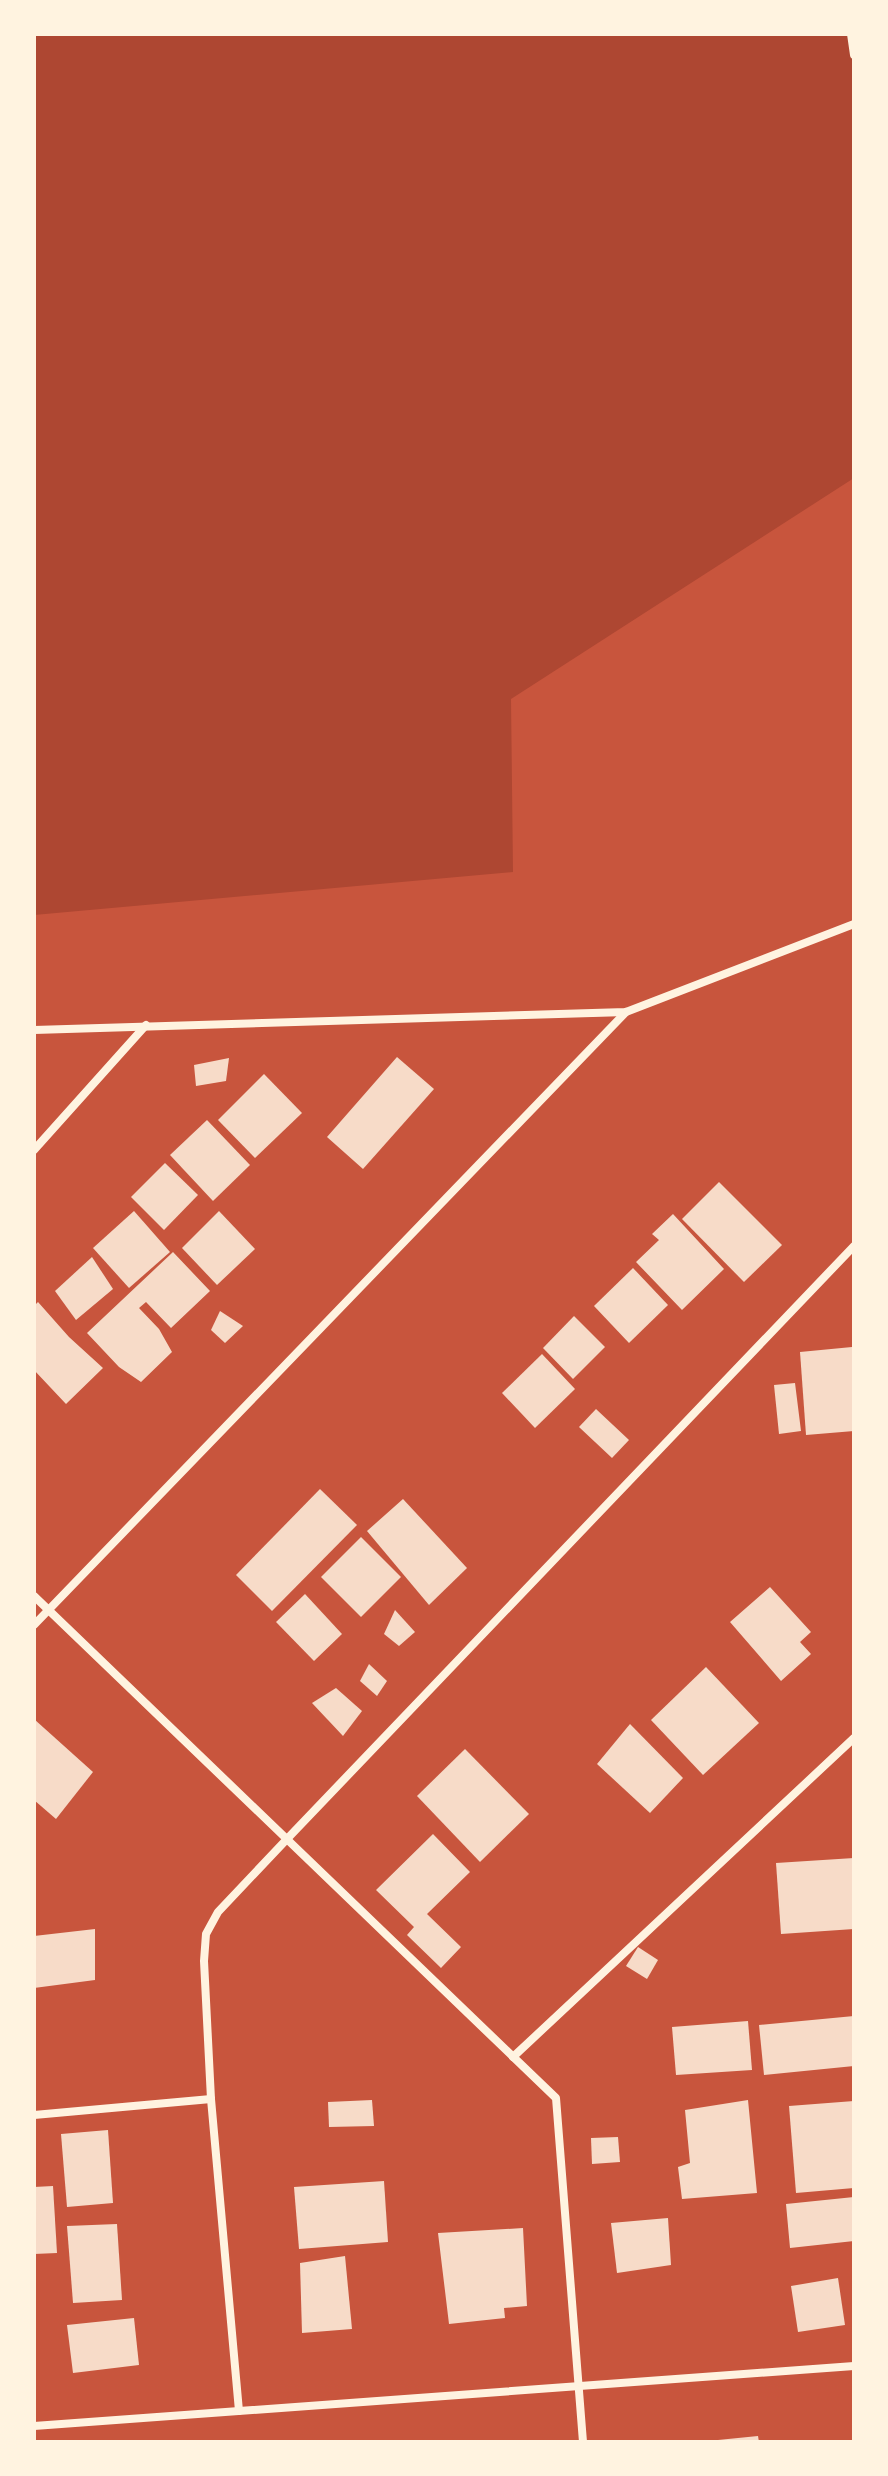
<svg xmlns="http://www.w3.org/2000/svg" width="888" height="2476" font-family="Raleway,sans-serif">
  <style>
    .green { fill: #ae4732 }
    .building { fill: #f7dbc8 }
    .lines { fill: none; stroke-linecap: round; stroke-linejoin: round }
    .minor { stroke: #fff3e0; stroke-width: 8 }
  </style>
  <rect width="100%" height="100%" fill="#c8553d"/>
  <path class="green" d="M34,34H854V478L511,699L513,872L34,915Z"/>
  <g class="building">
    <path d="M397,1057L434,1089L363,1169L327,1137Z"/>
    <path d="M229,1058L226,1081L196,1086L194,1065Z"/>
    <path d="M264,1074L302,1113L255,1158L218,1120Z"/>
    <path d="M207,1120L250,1165L213,1201L170,1155Z"/>
    <path d="M165,1163L198,1195L164,1230L131,1197Z"/>
    <path d="M719,1182L782,1245L744,1282L682,1219Z"/>
    <path d="M134,1211L170,1252L129,1288L93,1248Z"/>
    <path d="M219,1211L255,1249L217,1285L182,1248Z"/>
    <path d="M673,1214L724,1269L682,1310L636,1262L659,1240L652,1234Z"/>
    <path d="M173,1252L210,1291L171,1328L146,1302L139,1308L159,1329L172,1352L141,1382L119,1367L87,1333Z"/>
    <path d="M92,1257L113,1289L76,1320L55,1291Z"/>
    <path d="M633,1268L668,1305L629,1343L594,1306Z"/>
    <path d="M38,1302L69,1337L103,1368L66,1404L34,1370V1306Z"/>
    <path d="M220,1311L243,1326L225,1343L211,1330Z"/>
    <path d="M574,1316L605,1347L573,1379L543,1348Z"/>
    <path d="M852,1347L854,1431L806,1435L800,1352Z"/>
    <path d="M542,1354L575,1389L535,1428L502,1393Z"/>
    <path d="M795,1383L801,1431L779,1434L774,1385Z"/>
    <path d="M596,1409L629,1440L612,1458L579,1427Z"/>
    <path d="M320,1489L357,1525L272,1611L236,1575Z"/>
    <path d="M403,1499L467,1568L429,1605L367,1531Z"/>
    <path d="M361,1537L401,1577L361,1617L321,1577Z"/>
    <path d="M770,1587L811,1632L800,1642L811,1654L781,1681L730,1622Z"/>
    <path d="M305,1594L342,1634L314,1661L276,1622Z"/>
    <path d="M395,1610L415,1632L399,1646L384,1634Z"/>
    <path d="M369,1664L387,1681L377,1696L360,1681Z"/>
    <path d="M706,1667L759,1723L703,1775L651,1720Z"/>
    <path d="M336,1688L362,1711L343,1736L312,1703Z"/>
    <path d="M34,1719L93,1772L56,1819L34,1800Z"/>
    <path d="M630,1724L683,1778L650,1813L597,1764Z"/>
    <path d="M465,1749L529,1814L480,1862L417,1796Z"/>
    <path d="M433,1834L470,1872L427,1914L461,1947L441,1968L407,1935L414,1927L376,1890Z"/>
    <path d="M854,1858V1929L781,1934L776,1863Z"/>
    <path d="M95,1929V1980L34,1988V1936Z"/>
    <path d="M638,1947L658,1960L647,1979L626,1966Z"/>
    <path d="M854,2016V2066L764,2075L759,2025Z"/>
    <path d="M748,2021L752,2070L676,2075L672,2027Z"/>
    <path d="M372,2100L374,2126L329,2127L328,2102Z"/>
    <path d="M748,2100L757,2193L682,2199L678,2167L690,2163L685,2110Z"/>
    <path d="M854,2101V2188L796,2193L789,2106Z"/>
    <path d="M108,2130L113,2203L67,2207L61,2134Z"/>
    <path d="M618,2137L620,2162L592,2164L591,2138Z"/>
    <path d="M384,2181L388,2242L299,2249L294,2187Z"/>
    <path d="M53,2186L57,2253L34,2254V2187Z"/>
    <path d="M854,2197V2241L790,2248L786,2204Z"/>
    <path d="M668,2218L671,2265L617,2273L611,2223Z"/>
    <path d="M117,2224L122,2300L73,2303L67,2226Z"/>
    <path d="M523,2228L527,2306L504,2308L505,2318L449,2324L438,2233Z"/>
    <path d="M345,2256L352,2329L302,2333L300,2263Z"/>
    <path d="M838,2278L845,2325L798,2332L791,2286Z"/>
    <path d="M134,2318L139,2365L73,2373L67,2325Z"/>
    <path d="M758,2436L759,2442H718V2440Z"/>
  </g>
  <g class="lines">
    <g class="minor">
      <path d="M851,34L854,55"/>
      <path d="M34,1030L626,1012L854,924"/>
      <path d="M34,1150L146,1025"/>
      <path d="M34,1596L556,2098L583,2442"/>
      <path d="M34,1625L626,1012"/>
      <path d="M513,2057L854,1738"/>
      <path d="M34,2115L211,2099"/>
      <path d="M239,2411L211,2099L204,1961L206,1934L218,1912L287,1839L854,1246"/>
      <path d="M34,2426L854,2366"/>
    </g>
  </g>
  <rect width="888" height="2476" fill="none" stroke="#fff3e0" stroke-width="72"/>
</svg>
